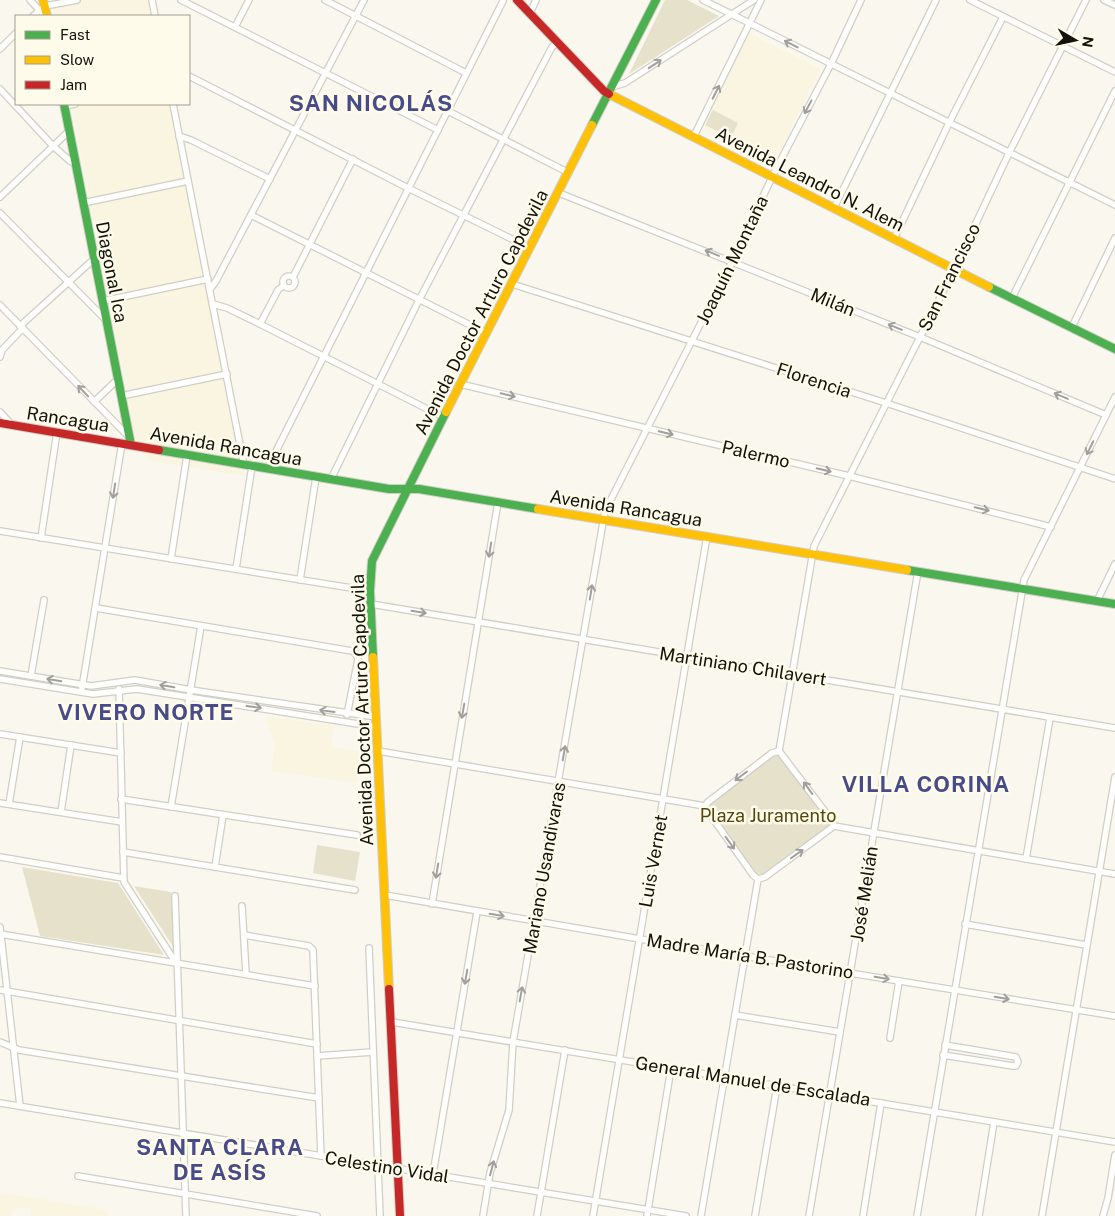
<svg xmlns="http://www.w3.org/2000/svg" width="1115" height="1216" font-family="'Public Sans',sans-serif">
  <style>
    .built { fill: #faf5e1 }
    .green { fill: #e6e1cb }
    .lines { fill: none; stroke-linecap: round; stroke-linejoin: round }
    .street-casing { stroke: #d0cec6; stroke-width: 8 }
    .fast-casing { stroke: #d0cec6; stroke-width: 10 }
    .slow-casing { stroke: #d0cec6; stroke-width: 10 }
    .jam-casing { stroke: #d0cec6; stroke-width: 10 }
    .street { stroke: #fefefc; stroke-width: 5.5 }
    .fast { stroke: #4caf50; stroke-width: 8 }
    .slow { stroke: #ffc107; stroke-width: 8 }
    .jam { stroke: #c62828; stroke-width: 8 }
    .oneway { stroke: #a09f9b }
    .labels { text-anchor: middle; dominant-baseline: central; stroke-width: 5; stroke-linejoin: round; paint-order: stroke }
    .street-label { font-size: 18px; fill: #12110a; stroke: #fefbea }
    .park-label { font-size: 18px; fill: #53470d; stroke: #fefbea }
    .district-label { font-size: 22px; font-weight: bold; letter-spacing: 1px; fill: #474b89; stroke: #fefbea }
  </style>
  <rect width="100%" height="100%" fill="#faf8ee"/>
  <g class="built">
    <path d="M51,0H150L154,16H54Z"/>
    <path d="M749,33L821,69L773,164L706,130L704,124Z"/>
    <path d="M71,104H171L245,476L151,461L137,447Z"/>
    <path d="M266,716L334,726L331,747L358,751L357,783L271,771L275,746Z"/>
    <path d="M0,1192L108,1210L109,1216H30L31,1208H17L10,1216H0Z"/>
  </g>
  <g class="green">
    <path d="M665,0H687L719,16L629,74Z"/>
    <path d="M713,110L738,123L731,138L705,125Z"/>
    <path d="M779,751L834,826L758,879L706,809L708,802L772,753Z"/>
    <path d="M317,845L360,852L355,881L313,873Z"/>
    <path d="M22,867L118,883L164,955L40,936Z"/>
    <path d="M134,886L171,892L174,948Z"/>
  </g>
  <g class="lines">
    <defs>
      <g id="street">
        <path d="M30,0L42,13"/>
        <path d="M152,0L155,16"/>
        <path d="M181,0L438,130"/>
        <path d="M325,0L466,73"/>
        <path d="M703,0L1115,205"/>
        <path d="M970,0L1115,72"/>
        <path d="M1104,0L1115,5"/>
        <path d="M530,13L536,0"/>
        <path d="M33,16L45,6L77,0"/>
        <path d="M235,27L249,0"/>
        <path d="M0,49L16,33"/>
        <path d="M189,76L408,188L530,248"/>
        <path d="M612,87L625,83L754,0"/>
        <path d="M0,89L53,146L70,161L76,164"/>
        <path d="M173,104L244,465"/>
        <path d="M64,106L75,104"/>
        <path d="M448,111L569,173"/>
        <path d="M179,136L191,140L270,179"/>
        <path d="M694,136L761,0"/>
        <path d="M559,193L920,337L1106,415"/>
        <path d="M0,197L69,131"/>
        <path d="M83,203L188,181"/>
        <path d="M834,208L936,0"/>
        <path d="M0,213L107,321"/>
        <path d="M251,215L486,333"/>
        <path d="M894,239L949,123L1003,17"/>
        <circle cx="289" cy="282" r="6"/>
        <path d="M293,277L353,159"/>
        <path d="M512,284L886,403L1115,479"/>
        <path d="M210,289L216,281L364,0"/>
        <path d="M1012,298L1115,91"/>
        <path d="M103,301L208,279"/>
        <path d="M213,304L227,308L260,324L443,417"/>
        <path d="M0,305L130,438"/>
        <path d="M260,324L278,290L284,285"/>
        <path d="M20,326L94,259"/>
        <path d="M1072,327L1115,238"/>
        <path d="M0,357L2,350L23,328"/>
        <path d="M460,384L849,476L1051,527"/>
        <path d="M121,396L227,374"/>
        <path d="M94,402L118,379"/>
        <path d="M0,412L12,425"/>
        <path d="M267,469L503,1"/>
        <path d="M331,479L419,300L552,47L557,42"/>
        <path d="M0,531L370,591"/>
        <path d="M41,538L57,432"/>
        <path d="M171,559L187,455"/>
        <path d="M236,569L252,466"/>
        <path d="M300,580L316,477"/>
        <path d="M1097,601L1115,564"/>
        <path d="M371,604L1115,728"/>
        <path d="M96,608L352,651L356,654L358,659L347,715"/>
        <path d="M0,671L91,686L135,680L191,690L376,717"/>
        <path d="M31,676L44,600"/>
        <path d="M0,679L93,694L137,689L377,727"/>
        <path d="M82,688L122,443"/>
        <path d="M119,689L124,882L176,963"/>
        <path d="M0,734L121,753"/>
        <path d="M378,751L705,806"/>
        <path d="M779,751L814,546L954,270L1009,153L1086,0"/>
        <path d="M779,751L833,822L834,826"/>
        <path d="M121,799L357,835"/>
        <path d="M0,803L122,822"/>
        <path d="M9,804L20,737"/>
        <path d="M705,806L708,802L772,753L779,751"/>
        <path d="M705,806L706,809L753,875L758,879"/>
        <path d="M171,807L201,626"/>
        <path d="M61,812L71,745"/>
        <path d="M834,826L1115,874"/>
        <path d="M123,852L355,890"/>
        <path d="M0,857L123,878"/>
        <path d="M1026,859L1050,718"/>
        <path d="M215,867L223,815"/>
        <path d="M758,879L765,877L834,826"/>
        <path d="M385,895L640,939L1115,1016"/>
        <path d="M175,896L186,1216"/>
        <path d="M432,904L498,502"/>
        <path d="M242,906L246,974"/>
        <path d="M965,924L1086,945"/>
        <path d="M0,927L20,1106"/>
        <path d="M0,934L315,986"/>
        <path d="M244,935L309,946L313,950L321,1156"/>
        <path d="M369,948L380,1216"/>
        <path d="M0,990L317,1044"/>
        <path d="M735,1015L840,1032"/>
        <path d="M392,1022L1115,1142"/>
        <path d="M890,1038L899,981"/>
        <path d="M0,1042L19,1050L319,1098"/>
        <path d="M943,1055L1013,1066H1016L1018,1062L1016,1057L945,1045"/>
        <path d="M317,1056L373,1052"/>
        <path d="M0,1103L686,1216"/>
        <path d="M433,1174L477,912"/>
        <path d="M78,1176L317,1216"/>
        <path d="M483,1216L490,1173L509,1110L513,1042L605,511L732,262L774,173L831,64L861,0"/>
        <path d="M537,1216L565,1050"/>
        <path d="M593,1216L707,536"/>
        <path d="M647,1216L671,1068"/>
        <path d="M701,1216L758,879"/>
        <path d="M755,1216L777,1086"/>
        <path d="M809,1216L918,571"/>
        <path d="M863,1216L881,1103"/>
        <path d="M917,1216L1024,580L1115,397"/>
        <path d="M979,1216L994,1122"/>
        <path d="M1042,1216L1115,777"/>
        <path d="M1103,1216L1108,1198L1115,1155"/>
      </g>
      <g id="fast">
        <path d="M64,104L131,445"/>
        <path d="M592,125L656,0"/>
        <path d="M989,287L1115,349"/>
        <path d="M159,450L389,489H419L538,509"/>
        <path d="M907,570L1115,604"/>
        <path d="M373,657L370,591L372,561L446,412"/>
      </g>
      <g id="slow">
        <path d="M43,0L47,16"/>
        <path d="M609,94L989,287"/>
        <path d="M446,412L592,125"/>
        <path d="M538,509L907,570"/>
        <path d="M373,657L389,989"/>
      </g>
      <g id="jam">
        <path d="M517,0L604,91L609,94"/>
        <path d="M0,423L159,450"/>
        <path d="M389,989L400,1216"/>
      </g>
    </defs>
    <use href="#street" class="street-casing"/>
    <use href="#fast" class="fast-casing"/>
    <use href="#slow" class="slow-casing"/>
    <use href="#jam" class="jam-casing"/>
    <use href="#street" class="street"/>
    <use href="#fast" class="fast"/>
    <use href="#slow" class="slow"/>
    <use href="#jam" class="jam"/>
  </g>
  <defs><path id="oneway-shaft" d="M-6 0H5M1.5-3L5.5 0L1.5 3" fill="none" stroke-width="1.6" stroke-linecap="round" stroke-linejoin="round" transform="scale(1.25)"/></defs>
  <g class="oneway">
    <use href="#oneway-shaft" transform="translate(791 44) rotate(-153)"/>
    <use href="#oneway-shaft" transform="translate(655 64) rotate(-33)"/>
    <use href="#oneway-shaft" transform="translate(716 92) rotate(-63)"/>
    <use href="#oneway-shaft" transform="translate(808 107) rotate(118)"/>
    <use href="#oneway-shaft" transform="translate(712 253) rotate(-158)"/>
    <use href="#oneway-shaft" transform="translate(895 327) rotate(-158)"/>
    <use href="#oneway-shaft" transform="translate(83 391) rotate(-134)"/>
    <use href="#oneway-shaft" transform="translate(508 395) rotate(13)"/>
    <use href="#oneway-shaft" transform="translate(1061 396) rotate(-157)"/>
    <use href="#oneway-shaft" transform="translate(666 433) rotate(13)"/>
    <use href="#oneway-shaft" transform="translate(1090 448) rotate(116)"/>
    <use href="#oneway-shaft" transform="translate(824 470) rotate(13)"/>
    <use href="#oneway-shaft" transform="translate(114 491) rotate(99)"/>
    <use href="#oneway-shaft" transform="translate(982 509) rotate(14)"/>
    <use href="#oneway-shaft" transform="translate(490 550) rotate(99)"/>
    <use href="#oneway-shaft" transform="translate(591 592) rotate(-81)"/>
    <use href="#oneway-shaft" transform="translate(419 612) rotate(9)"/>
    <use href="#oneway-shaft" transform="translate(54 680) rotate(-171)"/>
    <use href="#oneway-shaft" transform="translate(167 686) rotate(-170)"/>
    <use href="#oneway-shaft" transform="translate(254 707) rotate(8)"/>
    <use href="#oneway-shaft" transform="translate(327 711) rotate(-172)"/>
    <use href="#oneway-shaft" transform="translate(463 711) rotate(100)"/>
    <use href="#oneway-shaft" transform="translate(564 753) rotate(-80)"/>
    <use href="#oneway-shaft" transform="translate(741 776) rotate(143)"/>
    <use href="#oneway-shaft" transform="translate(808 788) rotate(-126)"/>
    <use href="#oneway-shaft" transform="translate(730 843) rotate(54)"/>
    <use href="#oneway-shaft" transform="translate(797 854) rotate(-35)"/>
    <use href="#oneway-shaft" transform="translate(437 871) rotate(99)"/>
    <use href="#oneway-shaft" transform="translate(497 915) rotate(10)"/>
    <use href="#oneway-shaft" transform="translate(466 977) rotate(100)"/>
    <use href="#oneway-shaft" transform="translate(882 978) rotate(10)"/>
    <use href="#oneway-shaft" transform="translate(521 994) rotate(-80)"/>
    <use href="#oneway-shaft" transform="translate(1002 998) rotate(9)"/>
    <use href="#oneway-shaft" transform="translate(492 1168) rotate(-75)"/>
  </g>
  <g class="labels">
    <g class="street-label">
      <text transform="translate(810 179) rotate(27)">Avenida Leandro N. Alem</text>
      <text transform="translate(732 260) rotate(-64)">Joaquín Montaña</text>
      <text transform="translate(112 272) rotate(79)">Diagonal Ica</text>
      <text transform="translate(949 277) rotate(-64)">San Francisco</text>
      <text transform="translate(833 302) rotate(22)">Milán</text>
      <text transform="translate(481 312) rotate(-63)">Avenida Doctor Arturo Capdevila</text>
      <text transform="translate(814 380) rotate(18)">Florencia</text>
      <text transform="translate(68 419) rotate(9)">Rancagua</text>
      <text transform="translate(226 446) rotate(10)">Avenida Rancagua</text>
      <text transform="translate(756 454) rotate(13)">Palermo</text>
      <text transform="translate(626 508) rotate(9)">Avenida Rancagua</text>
      <text transform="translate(743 666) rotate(9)">Martiniano Chilavert</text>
      <text transform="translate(362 710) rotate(-92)">Avenida Doctor Arturo Capdevila</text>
      <text transform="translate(653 861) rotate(-80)">Luis Vernet</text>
      <text transform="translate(544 868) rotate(-80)">Mariano Usandivaras</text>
      <text transform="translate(864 894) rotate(-81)">José Melián</text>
      <text transform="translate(750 956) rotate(9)">Madre María B. Pastorino</text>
      <text transform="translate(753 1081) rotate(9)">General Manuel de Escalada</text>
      <text transform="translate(387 1167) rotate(9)">Celestino Vidal</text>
    </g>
    <g class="park-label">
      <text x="768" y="815">Plaza Juramento</text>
    </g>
    <g class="district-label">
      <text x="371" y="103">SAN NICOLÁS</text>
      <text x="146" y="712">VIVERO NORTE</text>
      <text x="926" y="784">VILLA CORINA</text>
      <text x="220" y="1147">SANTA CLARA<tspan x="220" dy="25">DE ASÍS</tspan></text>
    </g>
  </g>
  <rect x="15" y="15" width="175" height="90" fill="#fefbea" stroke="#a09d90"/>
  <rect x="25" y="31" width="25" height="8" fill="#4caf50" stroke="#a09d90"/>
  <text x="60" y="40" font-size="15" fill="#12110a">Fast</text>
  <rect x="25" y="56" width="25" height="8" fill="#ffc107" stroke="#a09d90"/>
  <text x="60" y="65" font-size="15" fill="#12110a">Slow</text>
  <rect x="25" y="81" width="25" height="8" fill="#c62828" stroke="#a09d90"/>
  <text x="60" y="90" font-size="15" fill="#12110a">Jam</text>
  <g transform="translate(1075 40) rotate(99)" stroke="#fefbea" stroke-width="4" paint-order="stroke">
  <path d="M0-4L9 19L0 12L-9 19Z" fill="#12110a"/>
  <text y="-8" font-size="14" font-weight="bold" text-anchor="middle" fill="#12110a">N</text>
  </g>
</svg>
